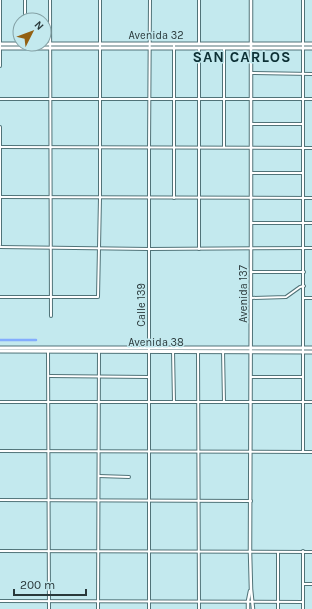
<svg xmlns="http://www.w3.org/2000/svg" width="312" height="609" font-family="Karla,sans-serif">
  <style>
    .lines { fill: none; stroke-linecap: round; stroke-linejoin: round }
    .canal { stroke: #83adfe; stroke-width: 2.5 }
    .minor-casing { stroke: #507378; stroke-width: 4 }
    .tertiary-casing { stroke: #507378; stroke-width: 4.5 }
    .secondary-casing { stroke: #507378; stroke-width: 5 }
    .minor { stroke: #fff; stroke-width: 2 }
    .tertiary { stroke: #fff; stroke-width: 2.5 }
    .secondary { stroke: #fff; stroke-width: 3 }
    .labels { text-anchor: middle; dominant-baseline: central; stroke-width: 3; stroke-linejoin: round; paint-order: stroke }
    .street-label { font-size: 11px; fill: #29383a; stroke: #c3e9ee }
    .district-label { font-size: 15px; font-weight: bold; letter-spacing: 1px; fill: #0d3035; stroke: #c3e9ee }
  </style>
  <rect width="100%" height="100%" fill="#c3e9ee"/>
  <g class="lines">
    <path class="canal" d="M0,340H36"/>
    <defs>
      <g id="minor">
        <path d="M25,0V20"/>
        <path d="M50,0L51,316"/>
        <path d="M303,0V452"/>
        <path d="M199,43V0"/>
        <path d="M199,48V249"/>
        <path d="M224,48V147"/>
        <path d="M0,66V0"/>
        <path d="M251,73L312,74"/>
        <path d="M0,99H312"/>
        <path d="M251,124H303"/>
        <path d="M0,127V245"/>
        <path d="M0,147L312,148"/>
        <path d="M251,173H302"/>
        <path d="M0,197L312,198"/>
        <path d="M174,198V44"/>
        <path d="M251,223H312"/>
        <path d="M0,247L149,249L312,248"/>
        <path d="M251,272H304"/>
        <path d="M0,297H98L100,198V0"/>
        <path d="M251,298L286,297L300,287L304,286"/>
        <path d="M304,298H312"/>
        <path d="M48,351L49,609"/>
        <path d="M173,351L174,402"/>
        <path d="M223,351L224,402"/>
        <path d="M198,352L199,609"/>
        <path d="M50,376L148,377"/>
        <path d="M251,377H303"/>
        <path d="M0,402H312"/>
        <path d="M0,451L312,452"/>
        <path d="M99,476L129,477"/>
        <path d="M0,500L251,501"/>
        <path d="M0,551L312,552"/>
        <path d="M303,551V609"/>
        <path d="M303,584H312"/>
        <path d="M0,601L303,602"/>
        <path d="M98,609L99,351"/>
        <path d="M149,609V148L150,0"/>
        <path d="M278,609V552"/>
      </g>
      <g id="tertiary">
        <path d="M251,0V249L250,552L251,589L253,609"/>
        <path d="M248,609V601L250,591"/>
      </g>
      <g id="secondary">
        <path d="M0,44H312"/>
        <path d="M0,48H312"/>
        <path d="M0,348H312"/>
        <path d="M0,351L312,352"/>
      </g>
    </defs>
    <use href="#minor" class="minor-casing"/>
    <use href="#tertiary" class="tertiary-casing"/>
    <use href="#secondary" class="secondary-casing"/>
    <use href="#minor" class="minor"/>
    <use href="#tertiary" class="tertiary"/>
    <use href="#secondary" class="secondary"/>
  </g>
  <g class="labels">
    <g class="street-label">
      <text x="156" y="35">Avenida 32</text>
      <text transform="translate(243 294) rotate(-90)">Avenida 137</text>
      <text transform="translate(141 305) rotate(-90)">Calle 139</text>
      <text x="156" y="342">Avenida 38</text>
    </g>
    <g class="district-label">
      <text x="242" y="57">SAN CARLOS</text>
    </g>
  </g>
  <g transform="translate(32 32) rotate(48)"><circle r="19" fill="#c3e9ee" stroke="#85a2a6"/>
  <path d="M0-3L7 15L0 10L-7 15Z" fill="#936012"/>
  <text y="-6" font-size="11" font-weight="bold" text-anchor="middle" fill="#29383a">N</text>
  </g>
  <path d="M14 589v6h72v-6" fill="none" stroke="#29383a" stroke-width="2"/>
  <text x="20" y="589" font-size="12" fill="#29383a" stroke="#c3e9ee" stroke-width="3" paint-order="stroke">200 m</text>
</svg>
